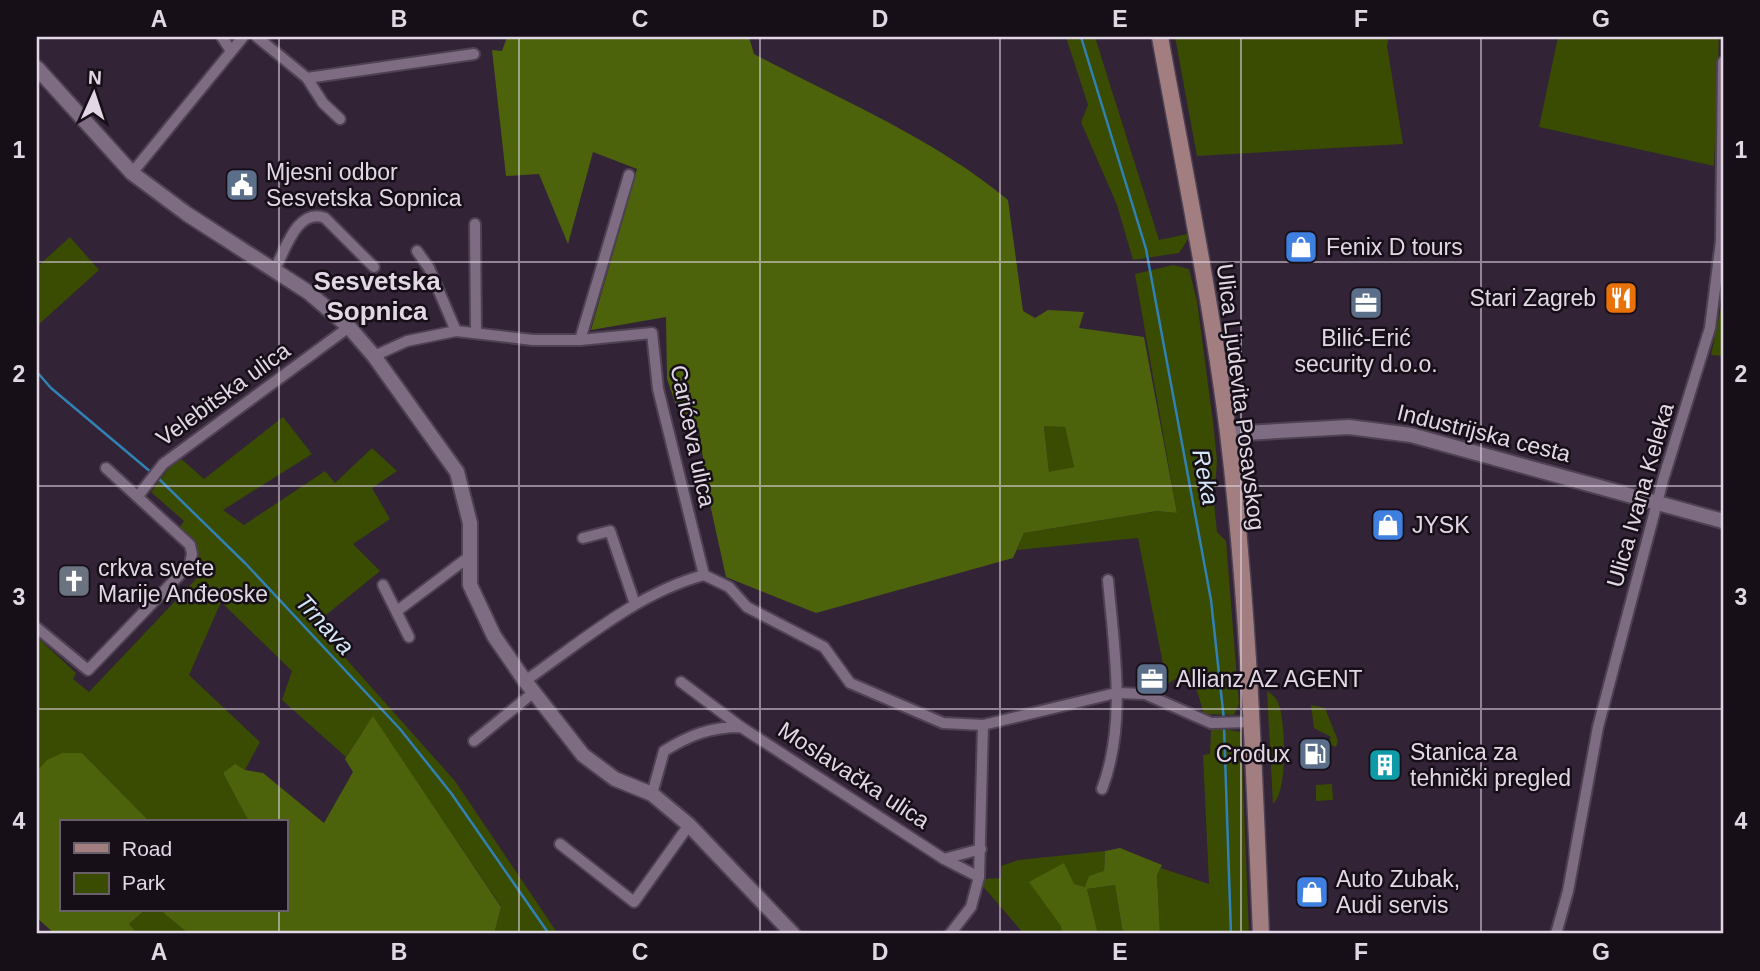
<svg xmlns="http://www.w3.org/2000/svg" width="1760" height="971" font-family="Arial,sans-serif">
  <style>
    .green { fill: #3a4b02 }
    .forest { fill: #4d630b; fill-rule: evenodd }
    .lines { fill: none; stroke-linecap: round; stroke-linejoin: round }
    .stream { stroke: #3181b4; stroke-width: 2.5 }
    .minor-casing { stroke: #4e4152; stroke-width: 14 }
    .tertiary-casing { stroke: #4e4152; stroke-width: 18 }
    .secondary-casing { stroke: #4e4152; stroke-width: 19 }
    .minor { stroke: #7e6c82; stroke-width: 10 }
    .tertiary { stroke: #7e6c82; stroke-width: 14 }
    .secondary { stroke: #a27e80; stroke-width: 16 }
    .grid { fill: none; stroke: #e2d8e5; stroke-width: 2; stroke-opacity: 0.55 }
    .labels { text-anchor: middle; dominant-baseline: central; stroke-width: 5; stroke-linejoin: round; paint-order: stroke }
    .poi-label { font-size: 23px; fill: #e2d8e5; stroke: #160f18; text-anchor: start }
    .street-label { font-size: 23px; fill: #e2d8e5; stroke: #160f18 }
    .water-label { font-size: 24px; font-style: italic; fill: #d4e7f5; stroke: #160f18 }
    .quarter-label { font-size: 26px; font-weight: bold; fill: #e2d8e5; stroke: #160f18 }
    .neatline { fill: none; stroke: #e2d8e5; stroke-width: 2.5 }
    .grid-label { font-size: 23px; text-anchor: middle; font-weight: bold; fill: #e2d8e5 }
  </style>
  <rect width="100%" height="100%" fill="#322336"/>
  <g class="green">
    <path d="M1066,37H1095L1159,240L1187,234L1188,239L1179,253L1133,260L1117,205L1081,122L1088,105Z"/>
    <path d="M1175,37H1389L1387,46L1403,144L1197,156Z"/>
    <path d="M1558,37H1719L1714,166L1539,127Z"/>
    <path d="M70,237L99,270L37,326V267Z"/>
    <path d="M1173,265L1189,269L1197,301L1213,422L1217,460L1214,504L1217,532L1226,541L1239,704L1234,715L1204,714L1193,678H1177L1167,684L1138,538L1017,550L1024,533L1157,511L1177,513L1135,274Z"/>
    <path d="M1721,307H1723V356L1711,355Z"/>
    <path d="M283,417L312,454L223,510L244,525L325,471L335,483L372,448L397,471L372,488L390,519L353,544L380,571L315,624L455,781L558,934H494L501,906L373,717L346,757L282,700L292,671L221,602L189,675L260,742L245,770L223,773L249,822H150L82,753L37,771V637L76,673L73,679L89,692L197,578L190,570C204,552 193,540 179,528L184,521L151,492L178,456L204,479Z"/>
    <path d="M1044,425L1065,427L1074,467L1049,473Z"/>
    <path d="M1267,691C1274,695 1278,700 1280,708C1285,729 1288,790 1273,804Z"/>
    <path d="M1311,705L1325,708L1338,741L1336,747L1328,744L1331,737L1314,728Z"/>
    <path d="M1218,728L1241,732L1249,934H1160L1157,875L1161,868L1209,884L1203,755L1210,754L1211,730Z"/>
    <path d="M1332,784L1333,800L1316,801V785Z"/>
    <path d="M1105,851L1104,871L1085,887L1074,884L1062,934H1024L980,883L983,879L1001,878V866L1018,860Z"/>
    <path d="M1115,885L1123,934H1098L1087,889Z"/>
    <path d="M145,910H160L189,934H138L129,924Z"/>
  </g>
  <g class="forest">
    <path d="M507,37H749L754,54C839,99 934,138 1008,200L1023,311L1035,318L1048,310L1084,312L1079,328L1144,337L1177,513L1157,511L1024,533L1013,558L816,613L726,577L708,495L699,429L676,405L667,379L666,317L591,330L637,169L593,152L568,244L539,174L506,176L492,50L502,51ZM1044,426L1065,427L1074,467L1049,472Z"/>
    <path d="M373,716L501,907L494,934H189L160,910H285V822H249L223,773L235,764L245,770L263,773L324,823L353,772L345,759Z"/>
    <path d="M62,753H82L150,822H61V910H145L129,924L138,934H55L37,918V771L47,760Z"/>
    <path d="M1120,848L1162,865L1157,875L1160,934H1123L1115,885L1087,889L1098,934H1062L1061,926L1029,882L1064,863L1074,884L1085,887L1089,876L1104,871L1105,851Z"/>
  </g>
  <g class="lines">
    <g class="stream">
      <path d="M1081,37L1146,249L1211,600L1224,720"/>
      <path d="M37,372L51,388L152,473"/>
      <path d="M158,478L246,564L400,729L451,793L549,934"/>
      <path d="M1224,727L1231,934"/>
    </g>
    <defs>
      <g id="minor">
        <path d="M222,37L231,51"/>
        <path d="M257,37L307,78L323,103L340,119"/>
        <path d="M307,78L474,54"/>
        <path d="M132,173L243,37"/>
        <path d="M475,224L476,331"/>
        <path d="M417,251L429,268L456,331"/>
        <path d="M274,271C285,251 297,207 325,218L374,267"/>
        <path d="M580,340L629,175"/>
        <path d="M374,356L407,341L456,331L533,340H580L652,333L658,389L704,575"/>
        <path d="M138,496L163,464L349,327"/>
        <path d="M583,538L610,531L635,604"/>
        <path d="M383,585L409,637"/>
        <path d="M397,611L470,556"/>
        <path d="M37,628L88,670L190,564L192,554L190,545L106,468"/>
        <path d="M525,681C581,642 637,593 704,575L729,587L747,607L824,647L850,683L943,723L983,725L1116,693L1145,694L1211,723L1251,722"/>
        <path d="M681,682L741,727"/>
        <path d="M474,741L534,692"/>
        <path d="M1102,789C1127,723 1114,649 1108,580"/>
        <path d="M652,794L664,751C690,735 710,727 741,727L944,859L979,877"/>
        <path d="M560,844L634,902L689,825"/>
        <path d="M944,859L981,849"/>
        <path d="M950,934L971,907L979,877L983,725"/>
        <path d="M1556,934L1568,891L1598,727L1663,480L1710,328L1721,241L1723,62"/>
      </g>
      <g id="tertiary">
        <path d="M37,68L132,173L187,214L308,292L349,327L374,356L457,472L470,523V585L494,636L525,681L583,755L615,779L652,794L689,825L793,934"/>
        <path d="M1228,434L1349,427L1411,435L1723,521"/>
      </g>
      <path id="secondary" d="M1160,37C1184,168 1211,300 1228,433C1248,599 1254,767 1261,934"/>
    </defs>
    <use href="#minor" class="minor-casing"/>
    <use href="#tertiary" class="tertiary-casing"/>
    <use href="#secondary" class="secondary-casing"/>
    <use href="#minor" class="minor"/>
    <use href="#tertiary" class="tertiary"/>
    <use href="#secondary" class="secondary"/>
  </g>
  <path class="grid" d="M279,37V822M519,37V934M760,37V934M1000,37V934M1241,37V934M1481,37V934M37,262H1723M37,486H1723M37,709H1723M279,910V934"/>
  <defs>
    <symbol id="civic-square" viewBox="-11 -11 22 22"><rect x="-9" y="-9" width="18" height="18" rx="4" fill="#5c6f8a" stroke="#160f18"/><path d="M-.6-6.5H3V-4.5H.6V-3L4-1V1h2V6H-6V1h2V-1L-.6-3ZM-1.2 2.5V6h2.4V2.5Z" fill="#fff"/></symbol>
    <symbol id="shop-square" viewBox="-11 -11 22 22"><rect x="-9" y="-9" width="18" height="18" rx="4" fill="#3f7fe0" stroke="#160f18"/><path d="M-5-2.5h2.3a2.7 3.5 0 0 1 5.4 0H5L5.5 6h-11ZM-1.5-2.5h3a1.5 2.3 0 0 0-3 0Z" fill="#fff"/></symbol>
    <symbol id="restaurant-square" viewBox="-11 -11 22 22"><rect x="-9" y="-9" width="18" height="18" rx="4" fill="#e8710a" stroke="#160f18"/><path d="M-5-6h1v4h1v-4h1v4h1v-4h1v5L-1.5 .5V6h-2V.5L-5-1ZM5-6V6H3V1.5H1.5Q1.5-4 5-6Z" fill="#fff"/></symbol>
    <symbol id="office-square" viewBox="-11 -11 22 22"><rect x="-9" y="-9" width="18" height="18" rx="4" fill="#5c6f8a" stroke="#160f18"/><path d="M-6-3h4V-5.5h4V-3h4V5H-6ZM-1-4.5V-3h2v-1.5ZM-6 0V1H6V0Z" fill="#fff"/></symbol>
    <symbol id="church-square" viewBox="-11 -11 22 22"><rect x="-9" y="-9" width="18" height="18" rx="4" fill="#6b7280" stroke="#160f18"/><path d="M-1.2-6h2.4v3.5h3.3v2.4h-3.3V6h-2.4V-.1h-3.3v-2.4h3.3Z" fill="#fff"/></symbol>
    <symbol id="fuel-square" viewBox="-11 -11 22 22"><rect x="-9" y="-9" width="18" height="18" rx="4" fill="#5c6f8a" stroke="#160f18"/><path d="M-5.5-6h7V0h2V4h1.3V-2.5L3-4.5l.8-.8L6-3V5H2.5V1h-1V6h-7ZM-4.2-4.7v3.2H.2V-4.7Z" fill="#fff"/></symbol>
    <symbol id="building-square" viewBox="-11 -11 22 22"><rect x="-9" y="-9" width="18" height="18" rx="4" fill="#0f9aa8" stroke="#160f18"/><path d="M-4-6H4V6H1V3H-1V6H-4ZM-2.5-4.3h1.7v1.8h-1.7ZM.8-4.3h1.7v1.8H.8ZM-2.5-1h1.7V.8h-1.7ZM.8-1h1.7V.8H.8Z" fill="#fff"/></symbol>
  </defs>
  <g fill-rule="evenodd">
    <use href="#civic-square" x="223" y="166" width="38" height="38"/>
    <use href="#shop-square" x="1282" y="228" width="38" height="38"/>
    <use href="#restaurant-square" x="1602" y="279" width="38" height="38"/>
    <use href="#office-square" x="1347" y="284" width="38" height="38"/>
    <use href="#shop-square" x="1369" y="506" width="38" height="38"/>
    <use href="#church-square" x="55" y="562" width="38" height="38"/>
    <use href="#office-square" x="1133" y="660" width="38" height="38"/>
    <use href="#fuel-square" x="1296" y="735" width="38" height="38"/>
    <use href="#building-square" x="1366" y="746" width="38" height="38"/>
    <use href="#shop-square" x="1293" y="873" width="38" height="38"/>
  </g>
  <g class="labels">
    <g class="poi-label">
      <text x="266" y="172">Mjesni odbor<tspan x="266" dy="26">Sesvetska Sopnica</tspan></text>
      <text x="1326" y="247">Fenix D tours</text>
      <text x="1596" y="298" text-anchor="end">Stari Zagreb</text>
      <text x="1366" y="338" text-anchor="middle">Bilić-Erić<tspan x="1366" dy="26">security d.o.o.</tspan></text>
      <text x="1412" y="525">JYSK</text>
      <text x="98" y="568">crkva svete<tspan x="98" dy="26">Marije Anđeoske</tspan></text>
      <text x="1176" y="679">Allianz AZ AGENT</text>
      <text x="1410" y="752">Stanica za<tspan x="1410" dy="26">tehnički pregled</tspan></text>
      <text x="1290" y="754" text-anchor="end">Crodux</text>
      <text x="1336" y="879">Auto Zubak,<tspan x="1336" dy="26">Audi servis</tspan></text>
    </g>
    <g class="street-label">
      <text transform="translate(223 394) rotate(-36)">Velebitska ulica</text>
      <text transform="translate(1241 397) rotate(83)">Ulica Ljudevita Posavskog</text>
      <text transform="translate(1484 433) rotate(14)">Industrijska cesta</text>
      <text transform="translate(693 436) rotate(78)">Carićeva ulica</text>
      <text transform="translate(1640 495) rotate(-74)">Ulica Ivana Keleka</text>
      <text transform="translate(854 775) rotate(33)">Moslavačka ulica</text>
    </g>
    <g class="water-label">
      <text transform="translate(1206 477) rotate(79)">Reka</text>
      <text transform="translate(325 624) rotate(47)">Trnava</text>
    </g>
    <g class="quarter-label">
      <text x="377" y="281">Sesvetska<tspan x="377" dy="30">Sopnica</tspan></text>
    </g>
  </g>
  <rect width="1760" height="971" fill="none" stroke="#160f18" stroke-width="77"/>
  <rect x="60" y="820" width="228" height="91" fill="#160f18" stroke="#685f6a" stroke-width="2"/>
  <rect x="74" y="843" width="35" height="10" fill="#a27e80" stroke="#685f6a" stroke-width="2"/>
  <text x="122" y="856" font-size="21" fill="#e2d8e5">Road</text>
  <rect x="74" y="873" width="35" height="21" fill="#3a4b02" stroke="#685f6a" stroke-width="2"/>
  <text x="122" y="890" font-size="21" fill="#e2d8e5">Park</text>
  <g transform="translate(94 94) rotate(3)" stroke="#160f18" stroke-width="5" paint-order="stroke">
  <path d="M0-5L12 26L0 18L-12 26Z" fill="#e2d8e5"/>
  <text y="-10" font-size="19" font-weight="bold" text-anchor="middle" fill="#e2d8e5">N</text>
  </g>
  <rect x="38" y="38" width="1684" height="894" class="neatline"/>
  <g class="grid-label">
    <text x="159" y="27">A</text>
    <text x="399" y="27">B</text>
    <text x="640" y="27">C</text>
    <text x="880" y="27">D</text>
    <text x="1120" y="27">E</text>
    <text x="1361" y="27">F</text>
    <text x="1601" y="27">G</text>
    <text x="19" y="158">1</text>
    <text x="1741" y="158">1</text>
    <text x="19" y="382">2</text>
    <text x="1741" y="382">2</text>
    <text x="19" y="605">3</text>
    <text x="1741" y="605">3</text>
    <text x="19" y="829">4</text>
    <text x="1741" y="829">4</text>
    <text x="159" y="960">A</text>
    <text x="399" y="960">B</text>
    <text x="640" y="960">C</text>
    <text x="880" y="960">D</text>
    <text x="1120" y="960">E</text>
    <text x="1361" y="960">F</text>
    <text x="1601" y="960">G</text>
  </g>
</svg>
